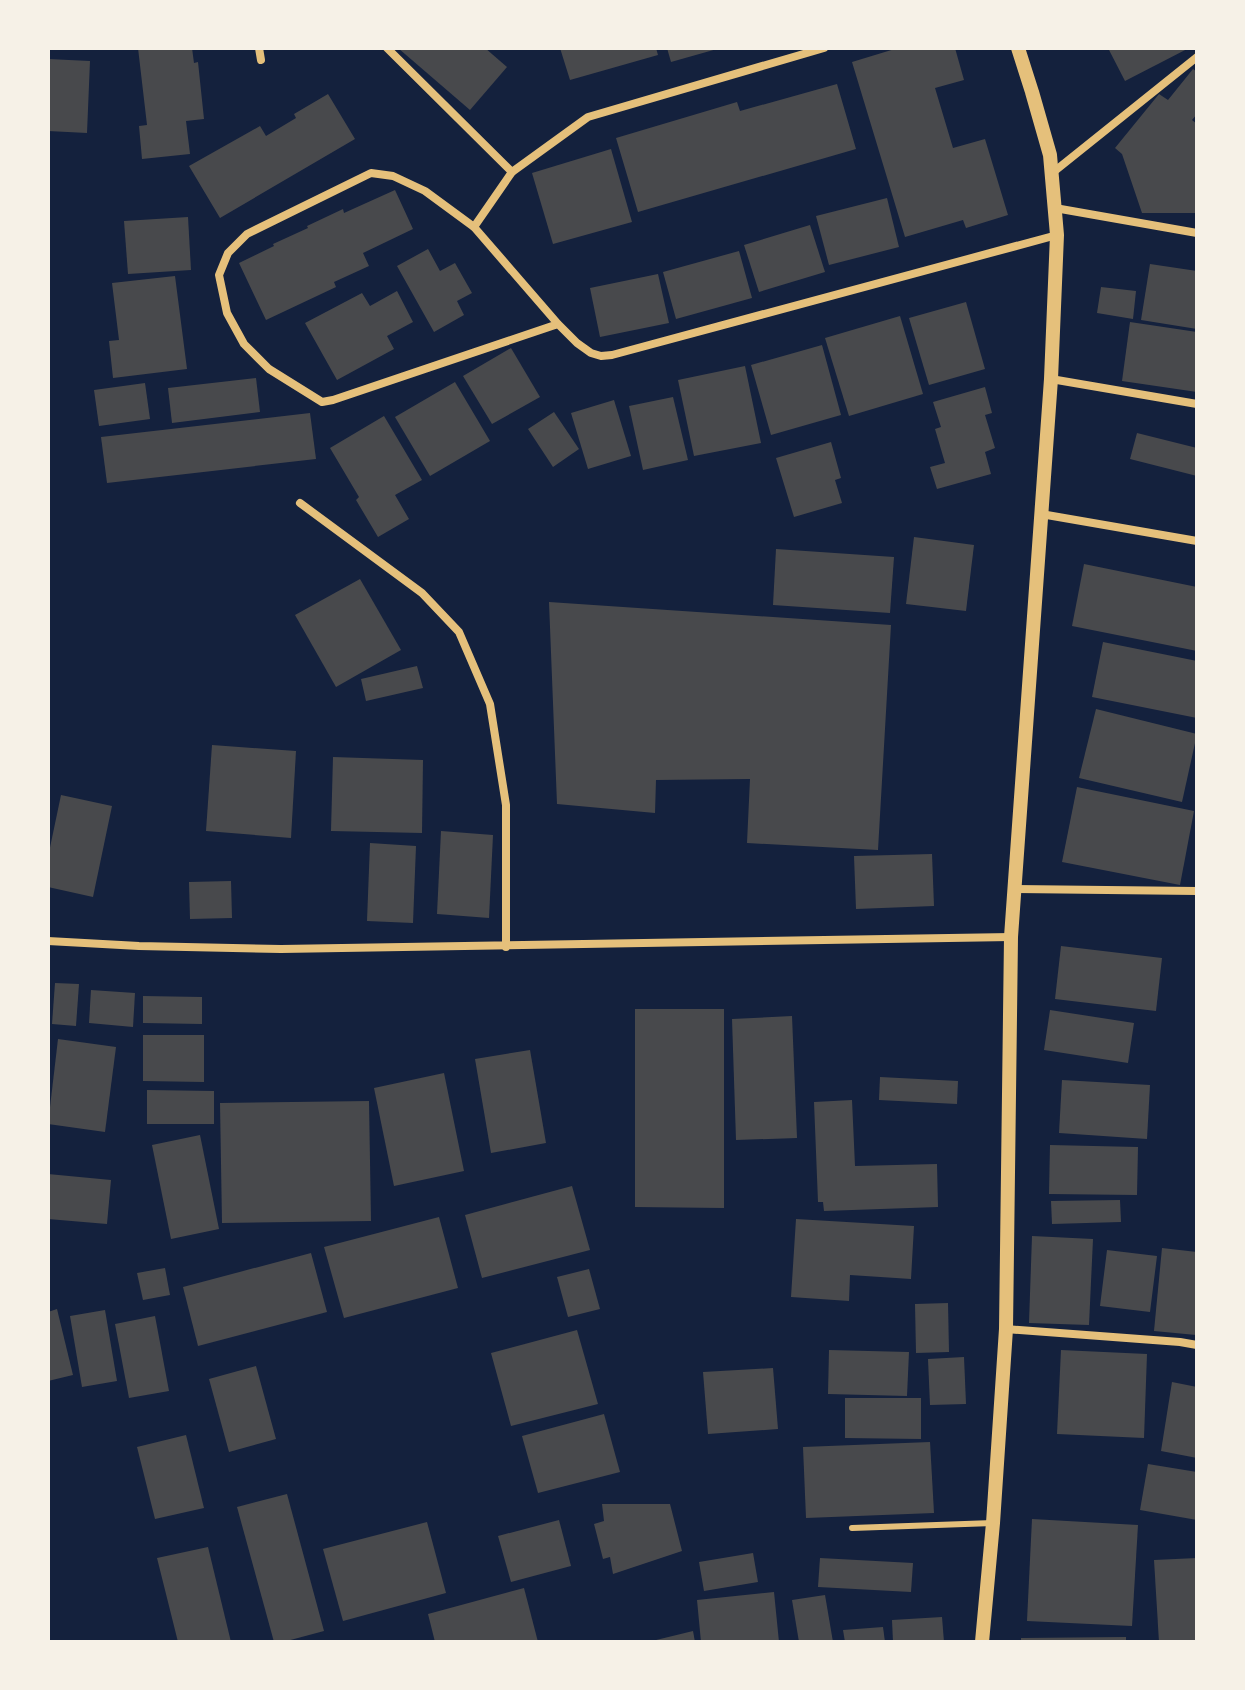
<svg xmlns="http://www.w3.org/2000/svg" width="1245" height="1690" font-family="Inter,sans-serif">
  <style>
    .building { fill: #48494c }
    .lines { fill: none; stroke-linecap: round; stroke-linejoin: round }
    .service { stroke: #e5c07b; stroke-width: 6 }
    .minor { stroke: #e5c07b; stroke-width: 8 }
    .tertiary { stroke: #e5c07b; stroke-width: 14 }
  </style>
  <rect width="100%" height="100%" fill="#14213d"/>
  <g class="building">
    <path d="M138,48H192L194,63L198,62L204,119L186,121L190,154L142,159L139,126L147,125Z"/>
    <path d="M398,48H485L507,67L470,110Z"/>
    <path d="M560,48H656L658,55L570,80Z"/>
    <path d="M667,48H717V49L671,62Z"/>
    <path d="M898,48H955L964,80L935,88L953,148L985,139L1008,215L966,228L963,220L905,237L852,62Z"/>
    <path d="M1108,48H1189L1125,81Z"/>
    <path d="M48,59L90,61L87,133L48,131Z"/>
    <path d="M1193,69L1197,72V114L1192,120L1197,124V213H1142L1122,154L1115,148L1159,94L1168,100Z"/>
    <path d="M837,84L856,149L638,212L616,138L737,102L740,111Z"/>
    <path d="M328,94L355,139L220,218L189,166L260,126L266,136L296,118L294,114Z"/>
    <path d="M611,149L632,222L553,244L532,173Z"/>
    <path d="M395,190L413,229L363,253L369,266L334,282L336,287L266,320L239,263L274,246L273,244L308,228L307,226L343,209L344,213Z"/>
    <path d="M887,198L899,247L829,265L816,216Z"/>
    <path d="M188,217L191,270L128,274L124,221Z"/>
    <path d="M810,225L825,272L759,292L744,245Z"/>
    <path d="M428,249L440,271L455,263L472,293L457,301L464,315L434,332L397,266Z"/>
    <path d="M739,251L752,298L676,319L663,272Z"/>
    <path d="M1150,264L1197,271V329L1141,320Z"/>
    <path d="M658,274L669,323L600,337L590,288Z"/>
    <path d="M175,276L187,369L113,378L109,341L119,340L112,283Z"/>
    <path d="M1101,287L1136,291L1133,319L1097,313Z"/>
    <path d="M397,291L413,322L387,336L394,349L337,380L305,323L362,293L370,306Z"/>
    <path d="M966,302L985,369L929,385L909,318Z"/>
    <path d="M900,316L923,394L849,416L825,338Z"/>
    <path d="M1130,322L1197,332V392L1122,381Z"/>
    <path d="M822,345L841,415L771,435L751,365Z"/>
    <path d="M511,348L540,397L492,424L463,376Z"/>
    <path d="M745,366L761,443L694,456L678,380Z"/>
    <path d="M256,378L260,412L172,423L168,388Z"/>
    <path d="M455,382L490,441L430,476L395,417Z"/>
    <path d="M145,383L150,419L99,426L94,390Z"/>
    <path d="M985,387L992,413L985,415L995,448L985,452L991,474L937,489L930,467L945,463L935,429L941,427L933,402Z"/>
    <path d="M673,397L688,460L643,470L629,406Z"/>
    <path d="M614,400L631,456L588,469L571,413Z"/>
    <path d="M554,412L579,449L553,467L528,429Z"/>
    <path d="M310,413L316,459L107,483L101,437Z"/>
    <path d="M384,416L422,480L395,495L409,519L378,537L356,500L359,497L330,448Z"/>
    <path d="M1137,433L1197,448V476L1130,459Z"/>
    <path d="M831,442L841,478L835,480L842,503L794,517L776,458Z"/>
    <path d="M914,537L974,545L966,611L906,604Z"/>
    <path d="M776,549L894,557L890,613L773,605Z"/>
    <path d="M1084,564L1197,587V651L1072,626Z"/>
    <path d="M360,579L401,650L336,687L295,615Z"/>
    <path d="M549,602L891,625L878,850L747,843L750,779L656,780L655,813L557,804Z"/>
    <path d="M1103,642L1197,661V718L1092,697Z"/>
    <path d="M417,666L423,688L366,701L361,679Z"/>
    <path d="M1096,709L1197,734L1182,802L1079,778Z"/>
    <path d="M212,745L296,751L291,838L206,831Z"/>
    <path d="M333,757L423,760L422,833L331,831Z"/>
    <path d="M1077,787L1194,811L1180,885L1062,862Z"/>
    <path d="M61,795L112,806L93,897L48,887V857Z"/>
    <path d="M441,831L493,835L489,918L437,914Z"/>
    <path d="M370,843L416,846L413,923L367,921Z"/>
    <path d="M932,854L934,906L856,909L854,856Z"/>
    <path d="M231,881L232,918L190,919L189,882Z"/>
    <path d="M1061,946L1162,958L1156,1011L1055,999Z"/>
    <path d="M55,983L79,984L76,1026L52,1024Z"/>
    <path d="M91,990L135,993L133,1027L89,1023Z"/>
    <path d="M143,996L202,997V1024L143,1023Z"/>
    <path d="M635,1009H724V1208L635,1207Z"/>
    <path d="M1050,1010L1134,1023L1128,1063L1044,1050Z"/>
    <path d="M792,1016L797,1138L736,1140L732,1019Z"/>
    <path d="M143,1035H204V1082L143,1081Z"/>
    <path d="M58,1039L116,1047L105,1132L48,1124Z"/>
    <path d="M530,1050L546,1143L491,1153L475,1059Z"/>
    <path d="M444,1073L464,1171L394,1186L374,1088Z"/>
    <path d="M880,1077L958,1081L957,1104L879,1100Z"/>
    <path d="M1062,1080L1150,1085L1147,1139L1059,1133Z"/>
    <path d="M147,1090L214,1091V1124H147Z"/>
    <path d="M852,1100L855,1166L937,1164L938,1207L824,1211L823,1202H818L814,1102Z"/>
    <path d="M369,1101L371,1221L222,1223L220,1103Z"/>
    <path d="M200,1135L219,1229L171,1239L152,1145Z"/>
    <path d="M1050,1145L1138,1147L1137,1195L1049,1194Z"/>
    <path d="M48,1174L111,1180L107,1224L48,1219Z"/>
    <path d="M572,1186L590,1250L482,1278L465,1215Z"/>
    <path d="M1120,1200L1121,1222L1052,1224L1051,1201Z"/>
    <path d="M439,1217L458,1288L344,1318L324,1247Z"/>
    <path d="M796,1219L914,1226L911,1279L850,1275L849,1301L791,1297Z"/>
    <path d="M1032,1236L1093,1239L1089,1325L1029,1323Z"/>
    <path d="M1162,1248L1197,1252L1196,1335L1154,1331Z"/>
    <path d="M1107,1250L1157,1256L1150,1312L1100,1306Z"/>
    <path d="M311,1253L327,1312L198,1346L183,1287Z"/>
    <path d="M165,1268L170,1295L143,1300L137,1273Z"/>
    <path d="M589,1269L600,1309L568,1317L557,1277Z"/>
    <path d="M948,1303L949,1352L916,1353L915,1304Z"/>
    <path d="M57,1309L73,1375L48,1381V1312Z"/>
    <path d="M105,1310L117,1381L82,1387L70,1316Z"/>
    <path d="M155,1316L169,1391L129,1398L115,1324Z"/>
    <path d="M577,1330L598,1404L511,1426L491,1353Z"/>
    <path d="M829,1350L909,1352L907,1396L828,1394Z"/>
    <path d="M1061,1350L1147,1354L1144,1438L1057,1434Z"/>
    <path d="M964,1357L966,1404L930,1405L928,1359Z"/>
    <path d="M256,1366L276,1439L229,1452L209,1379Z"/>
    <path d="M773,1368L778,1429L708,1434L703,1372Z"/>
    <path d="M1172,1382L1197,1387V1458L1161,1451Z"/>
    <path d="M845,1398H921V1439L845,1438Z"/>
    <path d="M604,1414L620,1472L538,1493L522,1436Z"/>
    <path d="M186,1435L204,1508L155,1519L137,1447Z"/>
    <path d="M930,1442L934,1513L806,1518L803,1447Z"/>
    <path d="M1148,1464L1197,1472V1520L1140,1510Z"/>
    <path d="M287,1494L324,1631L283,1642H274L237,1507Z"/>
    <path d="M602,1504H670L682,1551L613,1574L610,1557L603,1559L594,1524L604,1521Z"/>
    <path d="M1032,1519L1138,1525L1132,1626L1027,1621Z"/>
    <path d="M559,1520L571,1566L511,1582L498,1536Z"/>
    <path d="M427,1522L446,1593L343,1621L323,1549Z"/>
    <path d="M208,1547L231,1642H178L157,1558Z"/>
    <path d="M753,1553L758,1582L704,1591L699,1562Z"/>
    <path d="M820,1558L913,1563L911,1592L818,1587Z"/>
    <path d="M1197,1558V1642H1159L1154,1560Z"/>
    <path d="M524,1588L538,1642H435L428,1614Z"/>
    <path d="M774,1592L779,1642H701L697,1600Z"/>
    <path d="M825,1595L833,1642H799L792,1600Z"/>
    <path d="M942,1617L944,1642H893L892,1620Z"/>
    <path d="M883,1627L885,1642H845L843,1630Z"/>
    <path d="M693,1631L695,1642H653L652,1641Z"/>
    <path d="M1126,1637V1642H1021V1638Z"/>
  </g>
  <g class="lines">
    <path class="service" d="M852,1528L993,1523"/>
    <g class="minor">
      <path d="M259,48L261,60"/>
      <path d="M387,48L512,172"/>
      <path d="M1051,174L1197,57"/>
      <path d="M1055,208L1197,233"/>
      <path d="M474,227L512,172L588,117L824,48"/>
      <path d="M558,324L333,400L322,402L269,369L244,344L227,313L219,275L228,253L247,234L371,173L393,176L425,191L474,227L558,324L577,343L591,353L601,356L612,355L1057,235"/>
      <path d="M1051,379L1197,404"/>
      <path d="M300,503L422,593L459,632L490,704L506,805V947"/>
      <path d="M1041,514L1197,541"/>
      <path d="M1015,889L1197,891"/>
      <path d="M48,941L139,946L281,949L1011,937"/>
      <path d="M1006,1329L1180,1342L1197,1345"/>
    </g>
    <path class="tertiary" d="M982,1642L993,1523L1006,1329L1011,937L1051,379L1057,235L1050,155L1032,92L1018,48"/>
  </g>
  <rect width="1245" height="1690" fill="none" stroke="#f6f1e7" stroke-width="100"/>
</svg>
